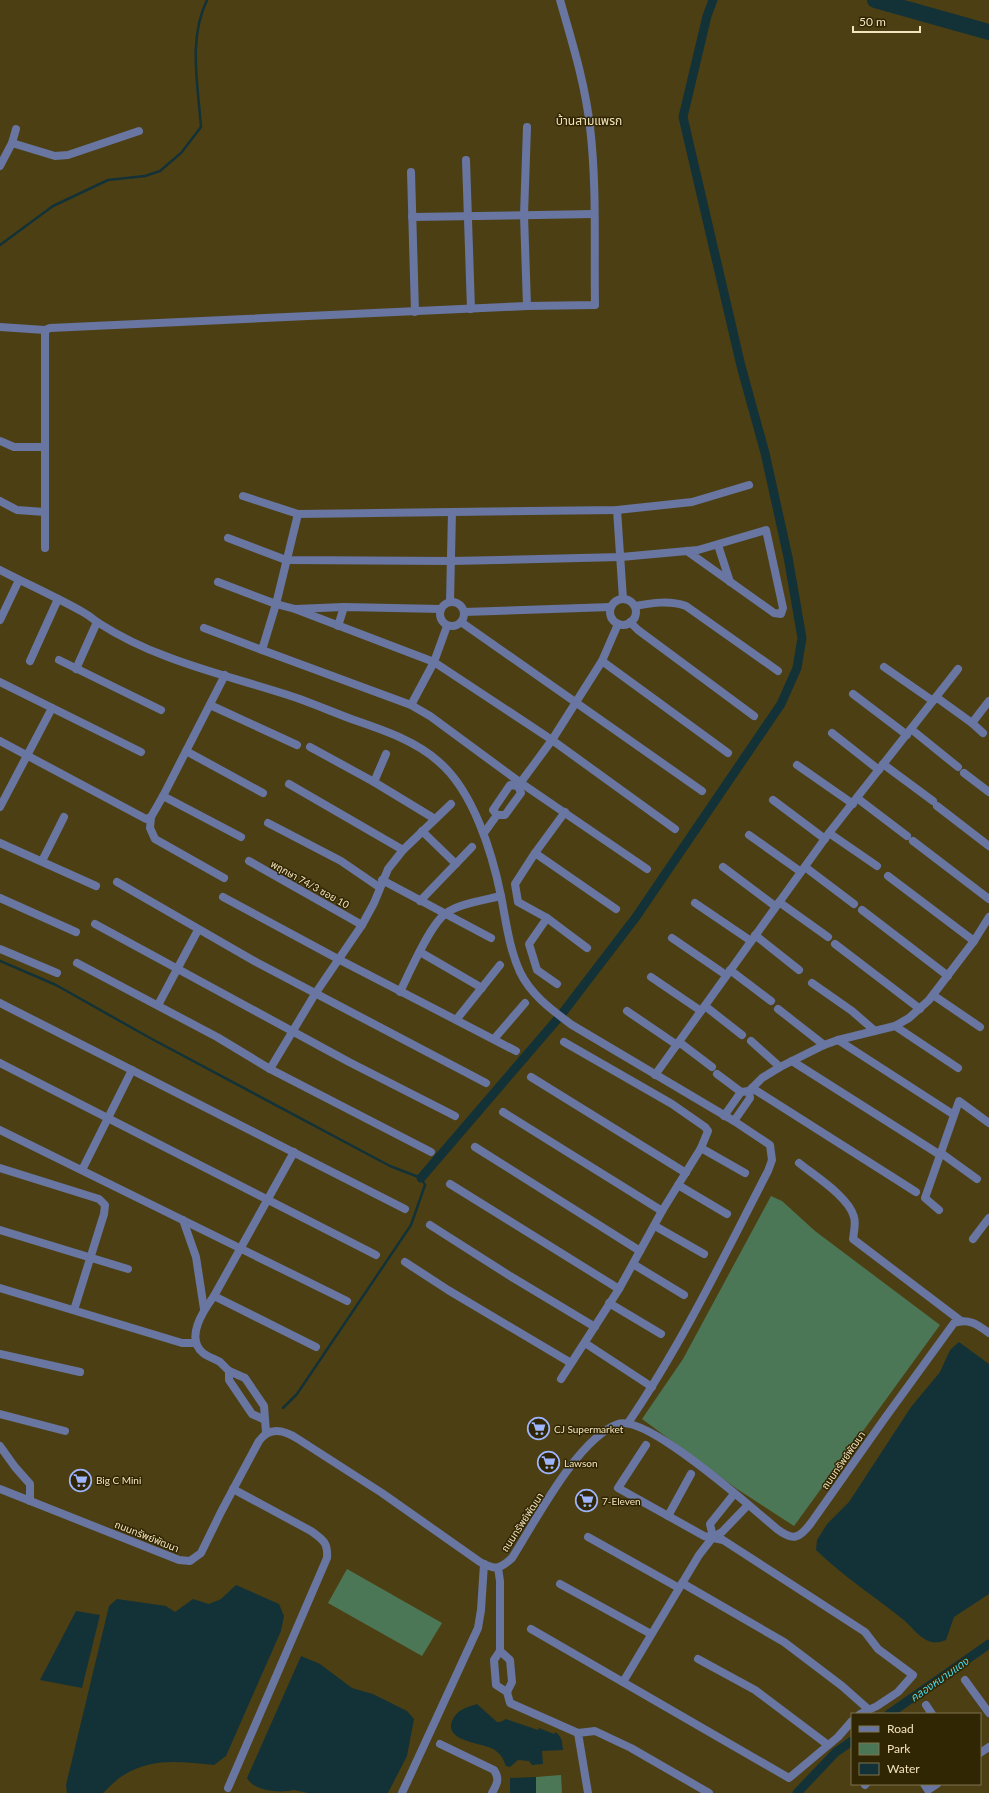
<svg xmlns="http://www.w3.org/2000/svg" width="989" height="1793" font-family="Lato,'Noto Sans Thai',sans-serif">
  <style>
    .green { fill: #4c7756 }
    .water { fill: #133237 }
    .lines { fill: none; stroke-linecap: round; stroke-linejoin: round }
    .stream { stroke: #133237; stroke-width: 2.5 }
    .canal { stroke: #133237; stroke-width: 9 }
    .river { stroke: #133237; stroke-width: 16 }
    .minor { stroke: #6876a1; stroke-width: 8 }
    .tertiary { stroke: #6876a1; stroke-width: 8 }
    .labels { text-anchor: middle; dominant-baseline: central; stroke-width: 3; stroke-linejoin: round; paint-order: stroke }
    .street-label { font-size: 10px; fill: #f2e4be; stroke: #312603 }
    .poi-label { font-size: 10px; fill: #f2e4be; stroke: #312603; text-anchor: start }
    .water-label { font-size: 11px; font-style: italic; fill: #47d9f0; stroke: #312603 }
    .quarter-label { font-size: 12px; fill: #f2e4be; stroke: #312603 }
  </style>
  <rect width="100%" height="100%" fill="#4d3f14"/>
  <g class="green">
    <path d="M771,1196L782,1201L815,1231L940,1325L794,1526L737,1489L642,1419L683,1359Z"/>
    <path d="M347,1569L442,1623L422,1656L328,1603Z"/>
    <path d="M561,1775L562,1793H536V1777Z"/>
  </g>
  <g class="water">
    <path d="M959,1342L989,1364V1594L954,1617L946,1640C941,1642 937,1643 931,1642C918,1638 911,1625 900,1617C872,1595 842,1575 816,1550L817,1540L827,1524L849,1502L911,1407L940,1372L950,1350Z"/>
    <path d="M236,1585L279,1604L284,1616L281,1631L226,1756L214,1765C183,1762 152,1757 124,1775C116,1779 110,1787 103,1793H67L66,1785L109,1606L117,1599L166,1606L175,1612L193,1599L209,1604L221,1599Z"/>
    <path d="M76,1611L100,1615L82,1688L40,1680Z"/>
    <path d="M301,1656L320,1664L352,1688L373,1694L407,1711L414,1719L407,1756L388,1793H308L294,1790C281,1793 254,1792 247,1778Z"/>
    <path d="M477,1704L497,1722H500L506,1719L538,1730L539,1728L554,1734L555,1732C562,1736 562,1742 563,1750L542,1751L543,1764L532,1765L529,1761L518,1760L510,1767L506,1766C503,1758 501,1754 493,1749C483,1743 444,1742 452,1721C456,1710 467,1707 477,1704Z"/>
    <path d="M536,1777V1793H510V1778Z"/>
  </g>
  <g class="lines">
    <g class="stream">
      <path d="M0,245L53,206L108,180L145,176L160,171L181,153L201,127C198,85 188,39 207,0"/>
      <path d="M0,961L56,985L150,1038L390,1166L421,1178L425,1185L411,1225L297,1394L283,1408"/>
    </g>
    <g class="canal">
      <path d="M421,1178L561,1015L636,917L781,704L797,668L802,638L788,557L765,453L741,366L683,117L707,16L713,0"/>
      <path d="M889,1714L989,1644"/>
      <path d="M797,1793L836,1752L852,1741"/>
    </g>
    <path class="river" d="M875,0L989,32"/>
    <g class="minor">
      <path d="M12,143L16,129"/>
      <path d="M466,160L471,309"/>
      <path d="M0,166L12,143L55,156L68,155L139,131"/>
      <path d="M411,172L415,312"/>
      <path d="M412,217L594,214"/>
      <path d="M527,306L524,215L527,127"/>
      <path d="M0,327L45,330"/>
      <path d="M0,441L14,447H45"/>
      <path d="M243,496L298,514"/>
      <path d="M0,501L17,510L45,512"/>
      <path d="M617,510L623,599"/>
      <path d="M228,538L286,560L452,561L621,557L698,550L766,530L783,608L781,614L774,613L687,551"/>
      <path d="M718,545L730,582"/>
      <path d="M45,548V330L50,328L527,306L595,305C594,246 597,186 590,127C585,83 572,42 560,0"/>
      <path d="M0,570C27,584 54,596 81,611C87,614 92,618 97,622C119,636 143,648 168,657C207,672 248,682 288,695C310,702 332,712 354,720C383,730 416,741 439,762C473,791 492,852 501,896C506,921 509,948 520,972C531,995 552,1010 572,1025L734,1121L770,1145L772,1160L768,1171C724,1256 682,1344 628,1423"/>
      <path d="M218,582L276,604L295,609L344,607L441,609"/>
      <circle cx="623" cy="612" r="13"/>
      <circle cx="452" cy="614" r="12"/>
      <path d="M450,602L452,512"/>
      <path d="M635,606C652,603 669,600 686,606L778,671"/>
      <path d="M295,609L434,662L552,740L675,829"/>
      <path d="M464,612L611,607"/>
      <path d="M0,620L19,580"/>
      <path d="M461,622L702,791"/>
      <path d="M630,622L638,630L754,716"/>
      <path d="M338,626L344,607"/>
      <path d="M204,628L262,650L276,604L298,514L617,510L692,502L749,485"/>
      <path d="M262,650L411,705L430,716L521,783L647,869"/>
      <path d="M59,660L161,710"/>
      <path d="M30,661L58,599"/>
      <path d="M602,661L728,753"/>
      <path d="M884,667L933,701"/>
      <path d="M76,669L97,622"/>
      <path d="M0,682L141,752"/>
      <path d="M853,694L907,735"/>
      <path d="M936,697L972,723L989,701"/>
      <path d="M210,705L297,745"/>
      <path d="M411,705L434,662L447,626"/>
      <path d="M972,723L983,733"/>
      <path d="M911,729L958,767"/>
      <path d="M832,733L879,770"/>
      <path d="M0,741L146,819L151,817L163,796L225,675"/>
      <path d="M310,747L374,782L435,819"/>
      <path d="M186,751L263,793"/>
      <path d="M883,764L933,801"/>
      <path d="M797,765L853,804"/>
      <path d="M964,773L989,792"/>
      <path d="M374,782L386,754"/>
      <path d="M289,784L403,850"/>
      <path d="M518,786L552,740L602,661L618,624"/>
      <path d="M163,796L241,837"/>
      <path d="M857,798L907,836"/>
      <path d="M773,800L825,839"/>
      <path d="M937,806L989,846"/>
      <path d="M0,807L52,708"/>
      <path d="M565,812L535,853L515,884L518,902L547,918L587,948"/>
      <path d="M497,815L493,810L510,785L518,786"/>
      <path d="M497,815H505L521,793L518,786"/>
      <path d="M151,817L150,828L155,839L224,878"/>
      <path d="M268,823L341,861L379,887"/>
      <path d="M422,831L456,864"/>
      <path d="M484,833L497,815"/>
      <path d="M829,833L877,866"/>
      <path d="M749,835L801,872"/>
      <path d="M913,841L989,899"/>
      <path d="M0,843L96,886"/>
      <path d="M535,853L616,909"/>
      <path d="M42,861L64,817"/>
      <path d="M249,861L362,925"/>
      <path d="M723,867L775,906"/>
      <path d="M805,867L854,904"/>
      <path d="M888,876L974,941"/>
      <path d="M382,880L491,938"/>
      <path d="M117,882L256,962L486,1083"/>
      <path d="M223,897L338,959L516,1051"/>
      <path d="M0,898L76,932"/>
      <path d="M420,901L472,847"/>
      <path d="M779,902L828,937"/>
      <path d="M695,903L751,941"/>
      <path d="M862,910L948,976"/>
      <path d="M547,918L529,944L537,970L557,984"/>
      <path d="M95,924L349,1062L455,1116"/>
      <path d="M755,935L799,970"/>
      <path d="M672,938L726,975"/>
      <path d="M835,944L920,1009"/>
      <path d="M0,949L57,973"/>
      <path d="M420,952L482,988"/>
      <path d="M77,963L217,1037L270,1069L431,1152"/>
      <path d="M730,970L771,1001"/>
      <path d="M651,977L701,1011"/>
      <path d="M812,983L852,1011L875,1031"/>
      <path d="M400,992C409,973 430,925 445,914C457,904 485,900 501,896"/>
      <path d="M933,995L980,1027"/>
      <path d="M0,1003L405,1209"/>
      <path d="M158,1005L198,930"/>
      <path d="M705,1006L742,1035"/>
      <path d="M778,1009L824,1045"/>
      <path d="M627,1011L677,1045"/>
      <path d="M456,1020L500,965"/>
      <path d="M895,1026L958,1068"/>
      <path d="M494,1039L525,1003"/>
      <path d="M838,1040L951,1113"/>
      <path d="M751,1041L780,1067"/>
      <path d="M679,1042L712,1067"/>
      <path d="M792,1061L937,1153"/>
      <path d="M0,1063L376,1255"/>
      <path d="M270,1069L315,994L362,925L374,903L388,869L403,850L451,804"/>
      <path d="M717,1074L741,1092"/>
      <path d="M655,1075L829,833L958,669"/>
      <path d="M531,1077L686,1173"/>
      <path d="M752,1088L916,1192"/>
      <path d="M503,1112L662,1211"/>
      <path d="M724,1116L741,1092L749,1091L762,1078L780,1067L824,1045L838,1040L895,1026L909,1018L929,1000L974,941L989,917"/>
      <path d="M734,1121L750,1098L749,1091"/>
      <path d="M0,1130L347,1301"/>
      <path d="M475,1147L640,1251"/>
      <path d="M701,1148L745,1173"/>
      <path d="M941,1153L977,1179"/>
      <path d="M799,1163C815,1176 849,1197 854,1217C856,1223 854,1232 853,1239L961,1321"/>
      <path d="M0,1168L99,1199L105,1205L104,1214L74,1310"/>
      <path d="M82,1170L132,1070"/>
      <path d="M450,1184L619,1289"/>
      <path d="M678,1185L727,1214"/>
      <path d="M939,1210L925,1198L959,1101L989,1123"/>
      <path d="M183,1220L196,1257L204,1309"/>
      <path d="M430,1225L510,1276L595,1327"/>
      <path d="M655,1226L704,1254"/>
      <path d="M0,1230L128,1269"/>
      <path d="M973,1239L989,1218"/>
      <path d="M405,1262L448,1290L571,1363"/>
      <path d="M633,1264L684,1295"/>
      <path d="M0,1288L182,1343H196"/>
      <path d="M214,1296L316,1347"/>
      <path d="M609,1303L661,1334"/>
      <path d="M585,1343L652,1387"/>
      <path d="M0,1354L80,1372"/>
      <path d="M229,1371C226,1368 223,1365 220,1362C215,1359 208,1357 203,1353C185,1338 203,1311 214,1296L294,1152"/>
      <path d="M561,1379L619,1289L662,1211L701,1148L708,1131L705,1127L672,1104L564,1042"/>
      <path d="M0,1414L65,1431"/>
      <path d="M265,1420L252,1414L229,1380V1371L245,1378L264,1406L266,1432"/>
      <path d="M646,1445L618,1488L704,1536L723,1540L865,1632L878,1649L913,1675L898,1692L877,1706L860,1714"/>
      <path d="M0,1446L15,1467L30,1484V1501"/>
      <path d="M734,1494L710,1524L713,1537L722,1532L748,1505"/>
      <path d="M668,1516L691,1474"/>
      <path d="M588,1537L679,1588"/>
      <path d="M498,1568L500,1581V1651L494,1660L496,1685L507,1692L510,1703L578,1733"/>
      <path d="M682,1583L784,1642L842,1686L868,1709"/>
      <path d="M560,1584L651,1634"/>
      <path d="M531,1629L789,1778L838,1737L852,1721"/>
      <path d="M500,1651L510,1660L512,1682L507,1692"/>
      <path d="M698,1659L755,1690L828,1745"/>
      <path d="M965,1680L989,1713"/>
      <path d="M623,1682L699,1555L713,1537"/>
      <path d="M926,1705L932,1714"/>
      <path d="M440,1744L494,1770C500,1779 497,1784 492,1793"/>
      <path d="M980,1753L989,1747"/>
      <path d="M924,1784L928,1790L937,1784"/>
      <path d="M865,1785L866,1784"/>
      <path d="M228,1788L327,1558C328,1542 323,1540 311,1531L233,1489"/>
      <path d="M402,1793L478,1628L481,1610L484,1564"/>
      <path d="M588,1793L578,1733L595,1731L631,1748L709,1793"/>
    </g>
    <path class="tertiary" d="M0,1489L179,1560L190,1561L201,1553L221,1512L259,1441C270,1426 284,1430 298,1439L382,1493L480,1562C495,1570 499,1570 512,1558C535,1522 577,1439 618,1424C646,1413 752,1508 777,1529C793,1541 799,1539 811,1523L885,1418L954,1323C968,1318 977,1324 989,1333"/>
  </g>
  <defs>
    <symbol id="supermarket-ring" viewBox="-11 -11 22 22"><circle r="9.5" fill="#312603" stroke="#9db4fd" stroke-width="1.5"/><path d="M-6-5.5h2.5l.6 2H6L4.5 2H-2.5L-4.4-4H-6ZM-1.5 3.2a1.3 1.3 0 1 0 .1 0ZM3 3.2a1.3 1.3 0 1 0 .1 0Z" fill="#9db4fd"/></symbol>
  </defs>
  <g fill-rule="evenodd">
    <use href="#supermarket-ring" x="526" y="1416" width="25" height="25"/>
    <use href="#supermarket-ring" x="536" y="1450" width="25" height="25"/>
    <use href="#supermarket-ring" x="68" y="1468" width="25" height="25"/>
    <use href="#supermarket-ring" x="574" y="1488" width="25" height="25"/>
  </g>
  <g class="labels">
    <g class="street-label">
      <text transform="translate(310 884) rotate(29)">พฤกษา 74/3 ซอย 10</text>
      <text transform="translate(843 1460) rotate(-55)">ถนนทรัพย์พัฒนา</text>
      <text transform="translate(522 1522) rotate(-57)">ถนนทรัพย์พัฒนา</text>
      <text transform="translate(147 1536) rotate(22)">ถนนทรัพย์พัฒนา</text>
    </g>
    <g class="poi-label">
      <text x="554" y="1429">CJ Supermarket</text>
      <text x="564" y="1463">Lawson</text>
      <text x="96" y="1480">Big C Mini</text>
      <text x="602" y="1501">7-Eleven</text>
    </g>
    <g class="water-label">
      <text transform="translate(939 1679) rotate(-35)">คลองหนามแดง</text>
    </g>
    <g class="quarter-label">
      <text x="589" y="120">บ้านสามแพรก</text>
    </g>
  </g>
  <rect x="851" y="1713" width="130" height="72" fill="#312603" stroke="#7e724e"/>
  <rect x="859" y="1726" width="20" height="6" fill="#6876a1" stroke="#7e724e"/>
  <text x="887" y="1733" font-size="12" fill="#f2e4be">Road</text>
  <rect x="859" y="1743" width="20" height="12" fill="#4c7756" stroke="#7e724e"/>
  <text x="887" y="1753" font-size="12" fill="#f2e4be">Park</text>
  <rect x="859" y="1763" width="20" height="12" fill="#133237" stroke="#7e724e"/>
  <text x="887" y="1773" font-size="12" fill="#f2e4be">Water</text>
  <path d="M853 26v6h67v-6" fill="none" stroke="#f2e4be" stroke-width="2"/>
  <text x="859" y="26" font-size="12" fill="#f2e4be" stroke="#312603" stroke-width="3" paint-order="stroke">50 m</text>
</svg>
